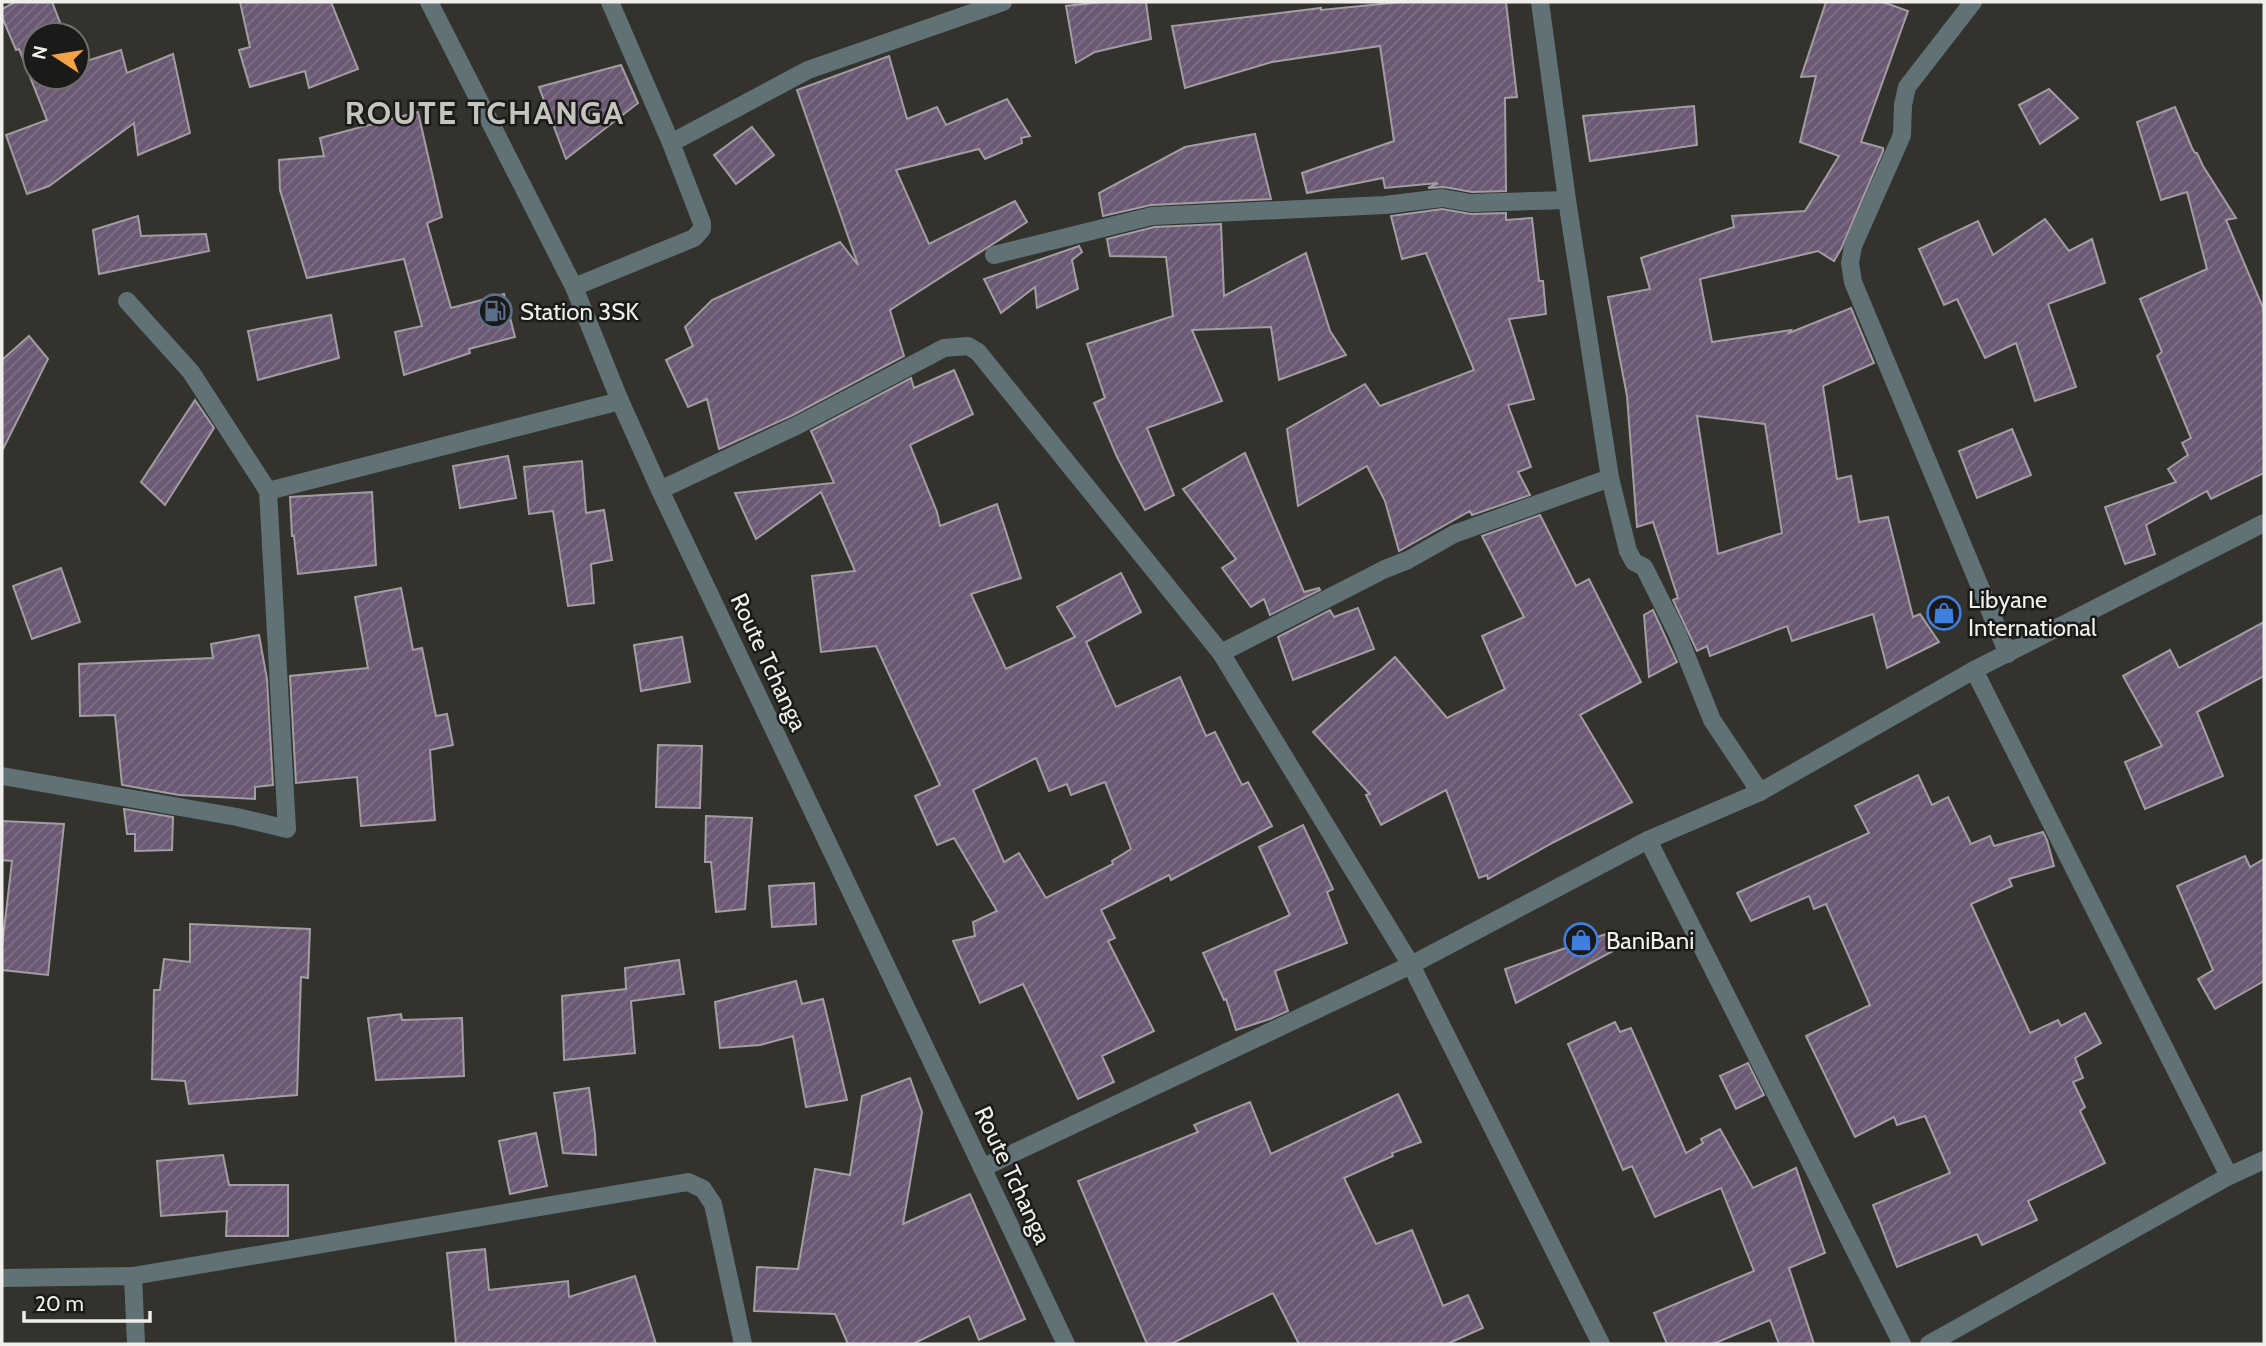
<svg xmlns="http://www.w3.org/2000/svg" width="2266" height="1346" font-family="Cabin,sans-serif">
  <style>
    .building { fill: url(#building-hatch); stroke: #a19ea3; stroke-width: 2; fill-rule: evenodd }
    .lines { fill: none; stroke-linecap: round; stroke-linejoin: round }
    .street { stroke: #617276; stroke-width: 18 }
    .labels { text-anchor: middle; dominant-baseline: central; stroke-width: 5; stroke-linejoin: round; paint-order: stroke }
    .poi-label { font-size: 24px; fill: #f0efec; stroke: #1a1a18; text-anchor: start }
    .street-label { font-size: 24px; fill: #f0efec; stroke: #1a1a18 }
    .district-label { font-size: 32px; font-weight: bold; letter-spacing: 2px; fill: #c5c4be; stroke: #1a1a18 }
  </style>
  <defs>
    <pattern id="building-hatch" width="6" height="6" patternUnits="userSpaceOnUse" patternTransform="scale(1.75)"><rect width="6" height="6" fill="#6b5872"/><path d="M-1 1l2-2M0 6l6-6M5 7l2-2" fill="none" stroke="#807086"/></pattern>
  </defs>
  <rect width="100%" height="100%" fill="#33322d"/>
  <g class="building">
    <path d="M15,2H52L65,35H35V77H77V64L121,50L127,73L173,54L190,133L138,155L134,123L49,186L27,194L6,135L47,120L19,49L16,50L2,17V9Z"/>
    <path d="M240,2H331L358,69L309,88L305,71L250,87L239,50L250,47Z"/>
    <path d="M1102,2H1146L1151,39L1095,52L1076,63L1066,6Z"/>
    <path d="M1402,2H1506L1517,97L1505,98L1506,191L1472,192L1444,187L1428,188L1438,183L1385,188L1383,178L1307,193L1302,173L1394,141L1380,46L1272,62L1185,88L1172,26L1321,8V10Z"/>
    <path d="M1826,2H1883L1908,11L1861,142L1883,148V151L1841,249L1834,261L1818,251L1700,279L1712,342L1791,330L1789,333L1851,308L1874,363L1823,386L1837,479L1851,476L1859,522L1888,517L1913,617L1920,614L1939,642L1887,668L1873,614L1792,641L1787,626L1710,656L1707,646L1697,651L1673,600L1678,598L1653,522L1637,527L1627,396L1608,297L1650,289L1641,258L1734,227L1732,216L1805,211L1839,156L1800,142L1816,76L1801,77ZM1697,416L1765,424L1782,533L1718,554Z"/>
    <path d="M889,56L907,119L937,107L946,125L1007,99L1030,136L1021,138L1022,143L985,159L979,149L896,170L929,244L1015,201L1027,222L890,310L904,356L793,415L719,449L707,399L688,407L666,360L693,346L685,327L712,300L840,242L858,265L797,90Z"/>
    <path d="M621,65L638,103L566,159L539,87Z"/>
    <path d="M2049,89L2078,118L2040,144L2019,105Z"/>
    <path d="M1694,106L1697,145L1590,161L1583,116Z"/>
    <path d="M2175,107L2192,148L2195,153H2197L2203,166L2236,218L2226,220L2264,310V473L2211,499L2207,491L2146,525L2155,554L2125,564L2105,507L2176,482L2168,469L2188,455L2182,443L2191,438L2157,356L2162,352L2140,299L2207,269L2187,192L2161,200L2137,122Z"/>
    <path d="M418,112L442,217L427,223L451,308L504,294L515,337L469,349L470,353L404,375L395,332L422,326L404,259L307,278L280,190L279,160L324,156L320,138Z"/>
    <path d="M752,127L774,155L736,184L714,155Z"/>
    <path d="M1255,134L1271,199L1151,205L1103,216L1099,193L1185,147Z"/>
    <path d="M1442,209L1471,214L1506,213V220L1532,218L1539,281H1543L1546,314L1509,319L1534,399L1508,405L1531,467L1518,472L1530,495L1472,515L1470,511L1399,551L1385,501L1367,466L1298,506L1287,429L1365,384L1380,406L1474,370L1426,253L1402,259L1391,216Z"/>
    <path d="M138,216L141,236L206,234L209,251L99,274L93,230Z"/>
    <path d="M2045,219L2069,251L2092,239L2105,283L2048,304L2076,387L2035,401L2016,343L1985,358L1957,299L1944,305L1919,249L1978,221L1993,255Z"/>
    <path d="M1221,224L1224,296L1306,253L1330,331L1346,355L1279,380L1271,327L1192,330L1222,401L1147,428L1174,495L1145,510L1117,457L1094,403L1105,398L1087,344L1173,316L1166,257L1110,256L1107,239L1154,227Z"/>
    <path d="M1079,246L1082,252L1072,260L1078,289L1037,308L1035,287L1001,313L984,279Z"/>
    <path d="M331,315L339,358L258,380L248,331Z"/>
    <path d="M29,336L48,359L2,451V360Z"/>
    <path d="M954,370L973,414L910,445L937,512L940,526L997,504L1021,578L971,594L1006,669L1075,637L1057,607L1121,573L1141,612L1086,642L1116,707L1180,677L1206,736L1215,732L1242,785L1248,782L1272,826L1171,880L1169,875L1101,910L1115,938L1108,941L1154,1031L1102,1056L1114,1082L1078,1099L1023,984L980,1003L953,941L975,936L973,922L997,911L954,838L937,845L915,796L940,785L876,646L821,652L812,576L855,571L821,492L756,539L735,493L834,483L811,431L911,378L914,388ZM1036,758L1049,791L1067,784L1071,795L1105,782L1131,849L1112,861L1113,864L1046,898L1019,853L1004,862L973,790Z"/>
    <path d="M195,400L214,428L165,505L141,482Z"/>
    <path d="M2012,429L2031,475L1977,498L1959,451Z"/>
    <path d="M1245,453L1304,592L1319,588L1320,590L1270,615L1264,599L1251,607L1222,568L1236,559L1183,489Z"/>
    <path d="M508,456L516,498L460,508L453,466Z"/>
    <path d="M582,461L586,513L604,510L612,560L591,564L594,603L568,606L553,511L529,514L524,467Z"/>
    <path d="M372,492L376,565L298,574L294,536H292L290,497Z"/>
    <path d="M1540,515L1576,586L1589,579L1641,682L1580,715L1632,802L1554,842L1488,879L1487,875L1479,878L1446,790L1381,825L1366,795L1370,794L1313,732L1395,657L1447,718L1505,689L1482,636L1524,617L1482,536Z"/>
    <path d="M61,568L80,622L32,639L13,586Z"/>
    <path d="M401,588L413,650L422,648L436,716L447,714L453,745L430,750L435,820L361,826L357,777L296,783L290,676L368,668L355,597Z"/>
    <path d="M1358,608L1374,649L1293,680L1278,637L1330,610L1334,617Z"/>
    <path d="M1653,610L1677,662L1649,677L1644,615Z"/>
    <path d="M2264,622V676L2197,712L2223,776L2145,809L2125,762L2162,746L2123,676L2170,650L2179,668Z"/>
    <path d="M259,635L267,679L273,785L255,787V799L179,795L122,785L115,715L80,716L79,664L213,658L211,644Z"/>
    <path d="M682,637L690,682L641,691L634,645Z"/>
    <path d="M658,745L702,746L700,808L656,807Z"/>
    <path d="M1918,775L1932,805L1948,797L1971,844L1990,836L1994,846L2043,832L2047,840L2054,866L2009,879L2012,886L1971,904L2030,1033L2058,1020L2061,1026L2085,1013L2101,1043L2075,1058L2083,1078L2073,1082L2085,1107L2080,1111L2105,1163L2028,1201L2037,1220L1982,1245L1977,1234L1897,1267L1873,1205L1950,1173L1925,1116L1897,1125L1894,1117L1855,1137L1806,1036L1870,1005L1826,904L1814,909L1809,896L1751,921L1737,893L1869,833L1855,806Z"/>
    <path d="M124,809L173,817L172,850L135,851V834H127Z"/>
    <path d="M706,816L752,818L745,909L716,912L711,862H705Z"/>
    <path d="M2,821L64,824L48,975L2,970V947L12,861L2,860Z"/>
    <path d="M1303,825L1333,889L1327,892L1347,943L1275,971L1288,1011L1270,1019L1236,1030L1226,999L1224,1000L1203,953L1290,915L1259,847Z"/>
    <path d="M2245,856L2250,867L2264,859V981L2215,1009L2198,979L2213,970L2177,886Z"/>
    <path d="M814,883L816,924L772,927L769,886Z"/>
    <path d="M190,924L310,929L308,978L301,977L297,1095L189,1104L185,1081L152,1079L154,990H160L164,959L190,962Z"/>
    <path d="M1606,934L1613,951L1516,1003L1505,969Z"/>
    <path d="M679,960L684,994L631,1001L635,1053L564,1060L562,996L626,989L625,968Z"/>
    <path d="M796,981L802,1004L823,999L847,1100L806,1107L793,1036L760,1045L720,1048L715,1002Z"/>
    <path d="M401,1014L402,1020L462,1018L464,1076L376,1080L368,1018Z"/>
    <path d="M1615,1022L1620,1032L1631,1028L1686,1153L1703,1143L1701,1139L1720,1129L1753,1188L1796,1168L1825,1253L1789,1268L1814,1344H1779L1770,1320L1713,1344H1667L1654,1313L1754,1271L1721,1188L1655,1217L1632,1166L1623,1170L1568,1044Z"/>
    <path d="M1748,1063L1764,1095L1736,1109L1720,1076Z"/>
    <path d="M910,1078L922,1112L903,1224L970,1194L1025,1319L979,1340L969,1316L913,1344H848L835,1314L754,1311L757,1267L798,1269L815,1169L850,1175L862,1096Z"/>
    <path d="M589,1088L595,1134L596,1155L563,1153L554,1093Z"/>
    <path d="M1398,1094L1421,1142L1392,1153L1393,1156L1344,1178L1376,1244L1412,1230L1443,1306L1468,1295L1483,1328L1447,1344H1299L1273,1293L1171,1344H1147L1078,1181L1198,1132L1194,1125L1250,1102L1271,1154Z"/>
    <path d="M536,1133L547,1186L510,1194L499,1141Z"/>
    <path d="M223,1155L229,1185H288V1236H226L227,1211L161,1216L157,1161Z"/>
    <path d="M485,1249L489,1290L568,1281L569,1297L635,1276L656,1344H456L447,1253Z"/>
  </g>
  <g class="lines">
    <g class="street">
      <path d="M429,2L574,287L620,401L660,490L1066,1344"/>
      <path d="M1540,2L1567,200L1610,478L1628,551L1634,562L1644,567L1678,635L1712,720L1760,792"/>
      <path d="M1973,2L1907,87L1903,105L1902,135L1853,246L1850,263L1853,282L2008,654"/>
      <path d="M671,143L808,70L1003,2"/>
      <path d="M994,255L1152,216L1385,205L1442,198L1471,203L1567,200"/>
      <path d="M574,287L694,238L702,229V223L671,143L610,2"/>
      <path d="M660,490L798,425L944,348L968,346L978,352L1221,653L1411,965L1601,1344"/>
      <path d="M268,491L620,401"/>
      <path d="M1221,653L1385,569L1408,560L1454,534L1610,478"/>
      <path d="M1974,670L2229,1176"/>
      <path d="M2,776L237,817L287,829L268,491L191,372L127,301"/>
      <path d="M1648,840L1902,1344"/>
      <path d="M982,1168L1411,965L1648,840L1760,792L1974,670L2264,523"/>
      <path d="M133,1276L688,1182L703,1189L713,1204L743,1344"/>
      <path d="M2,1278L133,1276L136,1344"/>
      <path d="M1929,1344L2229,1176L2264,1160"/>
    </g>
  </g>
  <defs>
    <symbol id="fuel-ring" viewBox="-11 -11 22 22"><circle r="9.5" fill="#1a1a18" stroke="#5c6f8a" stroke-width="1.5"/><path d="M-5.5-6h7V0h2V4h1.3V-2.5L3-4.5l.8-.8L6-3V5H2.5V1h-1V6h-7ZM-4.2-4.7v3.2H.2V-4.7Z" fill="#5c6f8a"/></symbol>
    <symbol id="shop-ring" viewBox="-11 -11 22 22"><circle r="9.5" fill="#1a1a18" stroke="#3f7fe0" stroke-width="1.5"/><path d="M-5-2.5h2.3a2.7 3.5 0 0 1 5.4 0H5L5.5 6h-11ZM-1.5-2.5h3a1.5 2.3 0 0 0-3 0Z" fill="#3f7fe0"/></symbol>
  </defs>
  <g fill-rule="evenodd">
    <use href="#fuel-ring" x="476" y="292" width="38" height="38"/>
    <use href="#shop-ring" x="1925" y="594" width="38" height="38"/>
    <use href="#shop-ring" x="1562" y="921" width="38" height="38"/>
  </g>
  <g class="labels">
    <g class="poi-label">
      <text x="520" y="311">Station 3SK</text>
      <text x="1968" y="599">Libyane<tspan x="1968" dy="28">International</tspan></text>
      <text x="1606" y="940">BaniBani</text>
    </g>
    <g class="street-label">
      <text transform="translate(769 662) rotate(65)">Route Tchanga</text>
      <text transform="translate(1013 1175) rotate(65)">Route Tchanga</text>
    </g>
    <g class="district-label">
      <text x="485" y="112">ROUTE TCHANGA</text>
    </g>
  </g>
  <rect width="2266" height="1346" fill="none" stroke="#f0efec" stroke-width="7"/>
  <g transform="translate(56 56) rotate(282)"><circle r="33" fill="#1a1a18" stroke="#706f6d" stroke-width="2"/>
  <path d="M0-5L12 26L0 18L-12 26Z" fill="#f4a344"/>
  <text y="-10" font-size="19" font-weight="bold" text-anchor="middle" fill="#f0efec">N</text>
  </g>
  <path d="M24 1311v10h126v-10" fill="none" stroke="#f0efec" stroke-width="3.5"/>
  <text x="35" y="1311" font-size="21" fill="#f0efec" stroke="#1a1a18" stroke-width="5" paint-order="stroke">20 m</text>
</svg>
